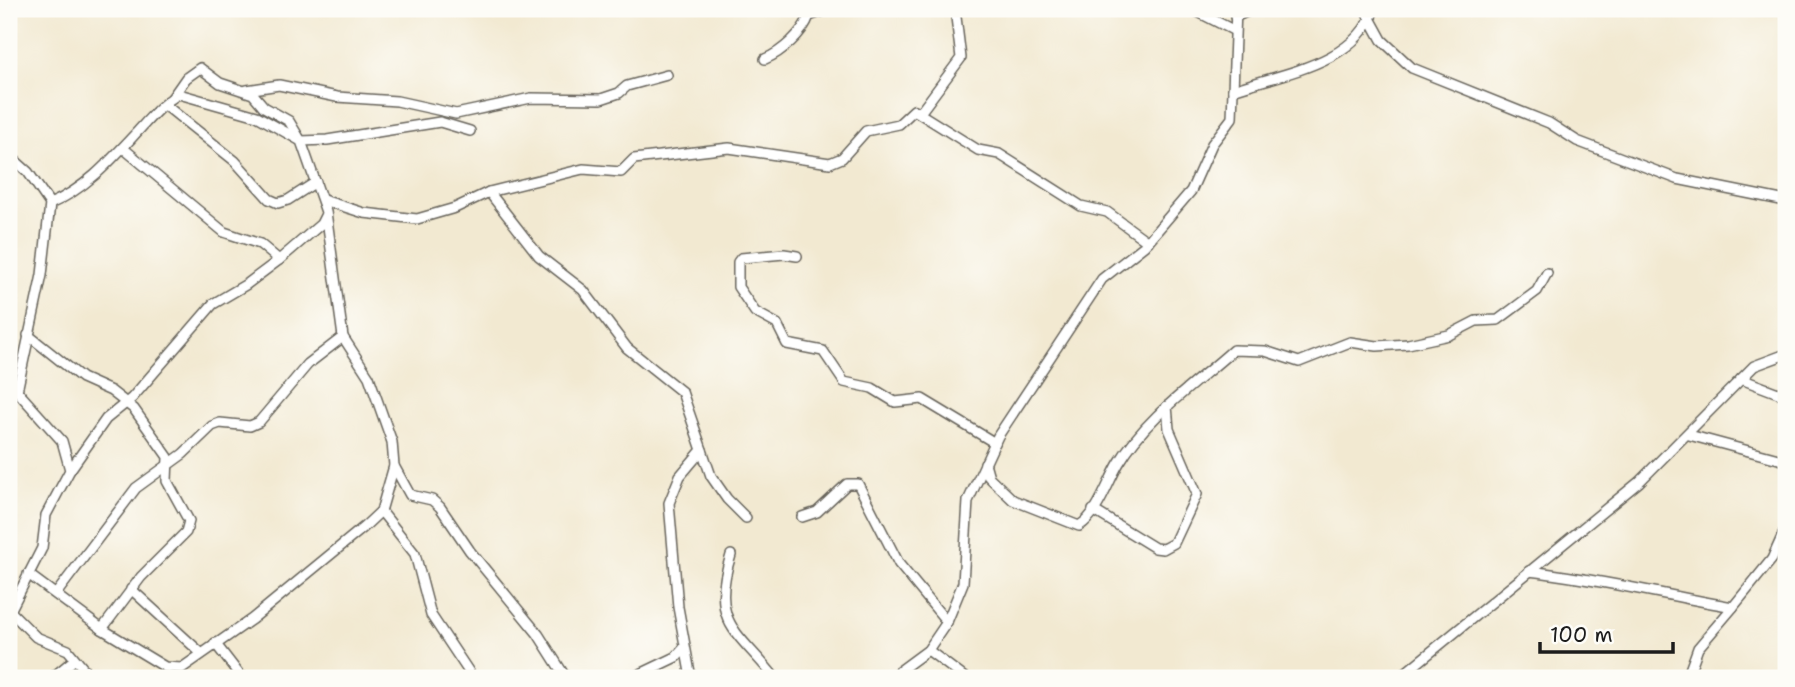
<svg xmlns="http://www.w3.org/2000/svg" width="1795" height="687" font-family="'Shantell Sans',sans-serif">
  <style>
    .lines { fill: none; stroke-linecap: round; stroke-linejoin: round }
    .street-casing { stroke: #67645b; stroke-width: 12 }
    .street { stroke: #fff; stroke-width: 9 }
  </style>
  <rect width="100%" height="100%" fill="#fdfcf7"/>
  <filter id="ink" filterUnits="userSpaceOnUse"><feTurbulence type="fractalNoise" baseFrequency=".0143" numOctaves="2"/><feDisplacementMap in="SourceGraphic" scale="14" xChannelSelector="R" yChannelSelector="G"/><feConvolveMatrix kernelMatrix="1 2 1 2 8 2 1 2 1" color-interpolation-filters="sRGB"/></filter>
  <filter id="wash" filterUnits="userSpaceOnUse"><feTurbulence type="fractalNoise" baseFrequency=".00686" numOctaves="4" result="noise"/><feDisplacementMap in="SourceGraphic" scale="28" xChannelSelector="R" yChannelSelector="G"/><feGaussianBlur stdDeviation="1.57" result="paint"/><feColorMatrix in="noise" values="0 0 0 0 0 0 0 0 0 0 0 0 0 0 0 0 0 1.4 0 .05"/><feComposite in="paint" operator="in"/></filter>
  <g filter="url(#wash)">
    <rect width="100%" height="100%" fill="#f2e9d1"/>
  </g>
  <g filter="url(#ink)">
    <g class="lines">
      <defs>
        <g id="street">
          <path d="M1192,9L1233,30"/>
          <path d="M1365,9L1382,40L1412,68L1549,123L1577,141L1677,179L1786,201"/>
          <path d="M1235,17L1253,9"/>
          <path d="M765,59C782,52 803,33 809,16L829,9"/>
          <path d="M247,90L279,85L337,97L397,101L456,114L531,98L601,99L619,93L627,86L667,75"/>
          <path d="M1233,90C1282,73 1356,64 1374,9"/>
          <path d="M172,98L186,78L200,68L220,83L253,94L264,107L289,121L301,141L327,140L440,122L470,131"/>
          <path d="M165,105L235,161L269,199L278,203L288,200L316,182"/>
          <path d="M920,113L961,58L955,9"/>
          <path d="M123,148L224,232L260,244L279,260"/>
          <path d="M9,155L28,172L50,204L42,275L17,391L62,441L70,470L46,515L42,548L10,611L9,622"/>
          <path d="M489,192L539,256L583,290L627,348L682,392L711,476L727,499L746,518"/>
          <path d="M323,200L364,213L417,219L455,208L489,192L583,169L621,172L634,159L729,148L830,163L842,158L866,131L899,124L914,110L978,150L999,154L1081,206L1107,212L1148,242"/>
          <path d="M50,204C87,188 111,160 138,131C150,118 163,102 179,94L257,116L301,141L326,212L343,337L369,377L392,442L394,466L381,511L364,527L252,619L182,668L165,667L102,629"/>
          <path d="M797,256L784,254L741,258L738,262V287L755,312L777,324L787,344L823,351L844,382L872,388L895,402L922,399L995,443"/>
          <path d="M28,335L82,378L111,391L134,409L168,457L167,481L189,521L186,532L141,577L102,629L28,574"/>
          <path d="M1741,379L1786,396"/>
          <path d="M1689,435L1786,461"/>
          <path d="M985,463L989,477L1013,500L1079,526C1098,515 1108,481 1119,463C1146,417 1194,385 1233,350L1265,351L1299,362L1350,342L1377,346L1408,344L1449,335L1476,321L1498,320L1537,291L1547,273"/>
          <path d="M394,466L410,495L432,500L440,507L470,551L538,634L566,678"/>
          <path d="M70,470L106,419L132,398L213,304L247,284L279,260L321,224L326,214"/>
          <path d="M1093,510L1155,548L1163,549L1174,543L1197,494L1169,429L1167,406"/>
          <path d="M381,511L415,554L431,615L473,678"/>
          <path d="M802,517L817,512L847,484H858L899,564L947,622"/>
          <path d="M731,555C709,624 738,631 775,678"/>
          <path d="M1529,571C1598,579 1665,595 1733,607L1772,559L1786,528"/>
          <path d="M131,589L201,653"/>
          <path d="M56,594L136,488L183,454L212,426L220,423L250,426L259,422L308,364L343,337"/>
          <path d="M10,611L36,637L68,650L91,678"/>
          <path d="M215,643L242,678"/>
          <path d="M928,650L965,678"/>
          <path d="M52,678L75,659"/>
          <path d="M632,678L676,657L684,648"/>
          <path d="M691,678L678,607L669,503L680,476L702,450"/>
          <path d="M890,678L928,650L947,622L963,583L968,501L998,436L1102,279L1144,246L1191,191L1212,144L1232,118L1236,9"/>
          <path d="M1399,678L1639,482L1754,366L1786,354"/>
          <path d="M1687,678L1698,648L1733,607"/>
        </g>
      </defs>
      <use href="#street" class="street-casing"/>
      <use href="#street" class="street"/>
    </g>
  </g>
  <rect width="1795" height="687" fill="none" stroke="#fdfcf7" stroke-width="35"/>
  <path d="M1540 642v10h133v-10" fill="none" stroke="#1c1c1c" stroke-width="3.5"/>
  <text x="1550" y="642" font-size="21" fill="#1c1c1c" stroke="#fdfcf7" stroke-width="5" paint-order="stroke">100 m</text>
</svg>
